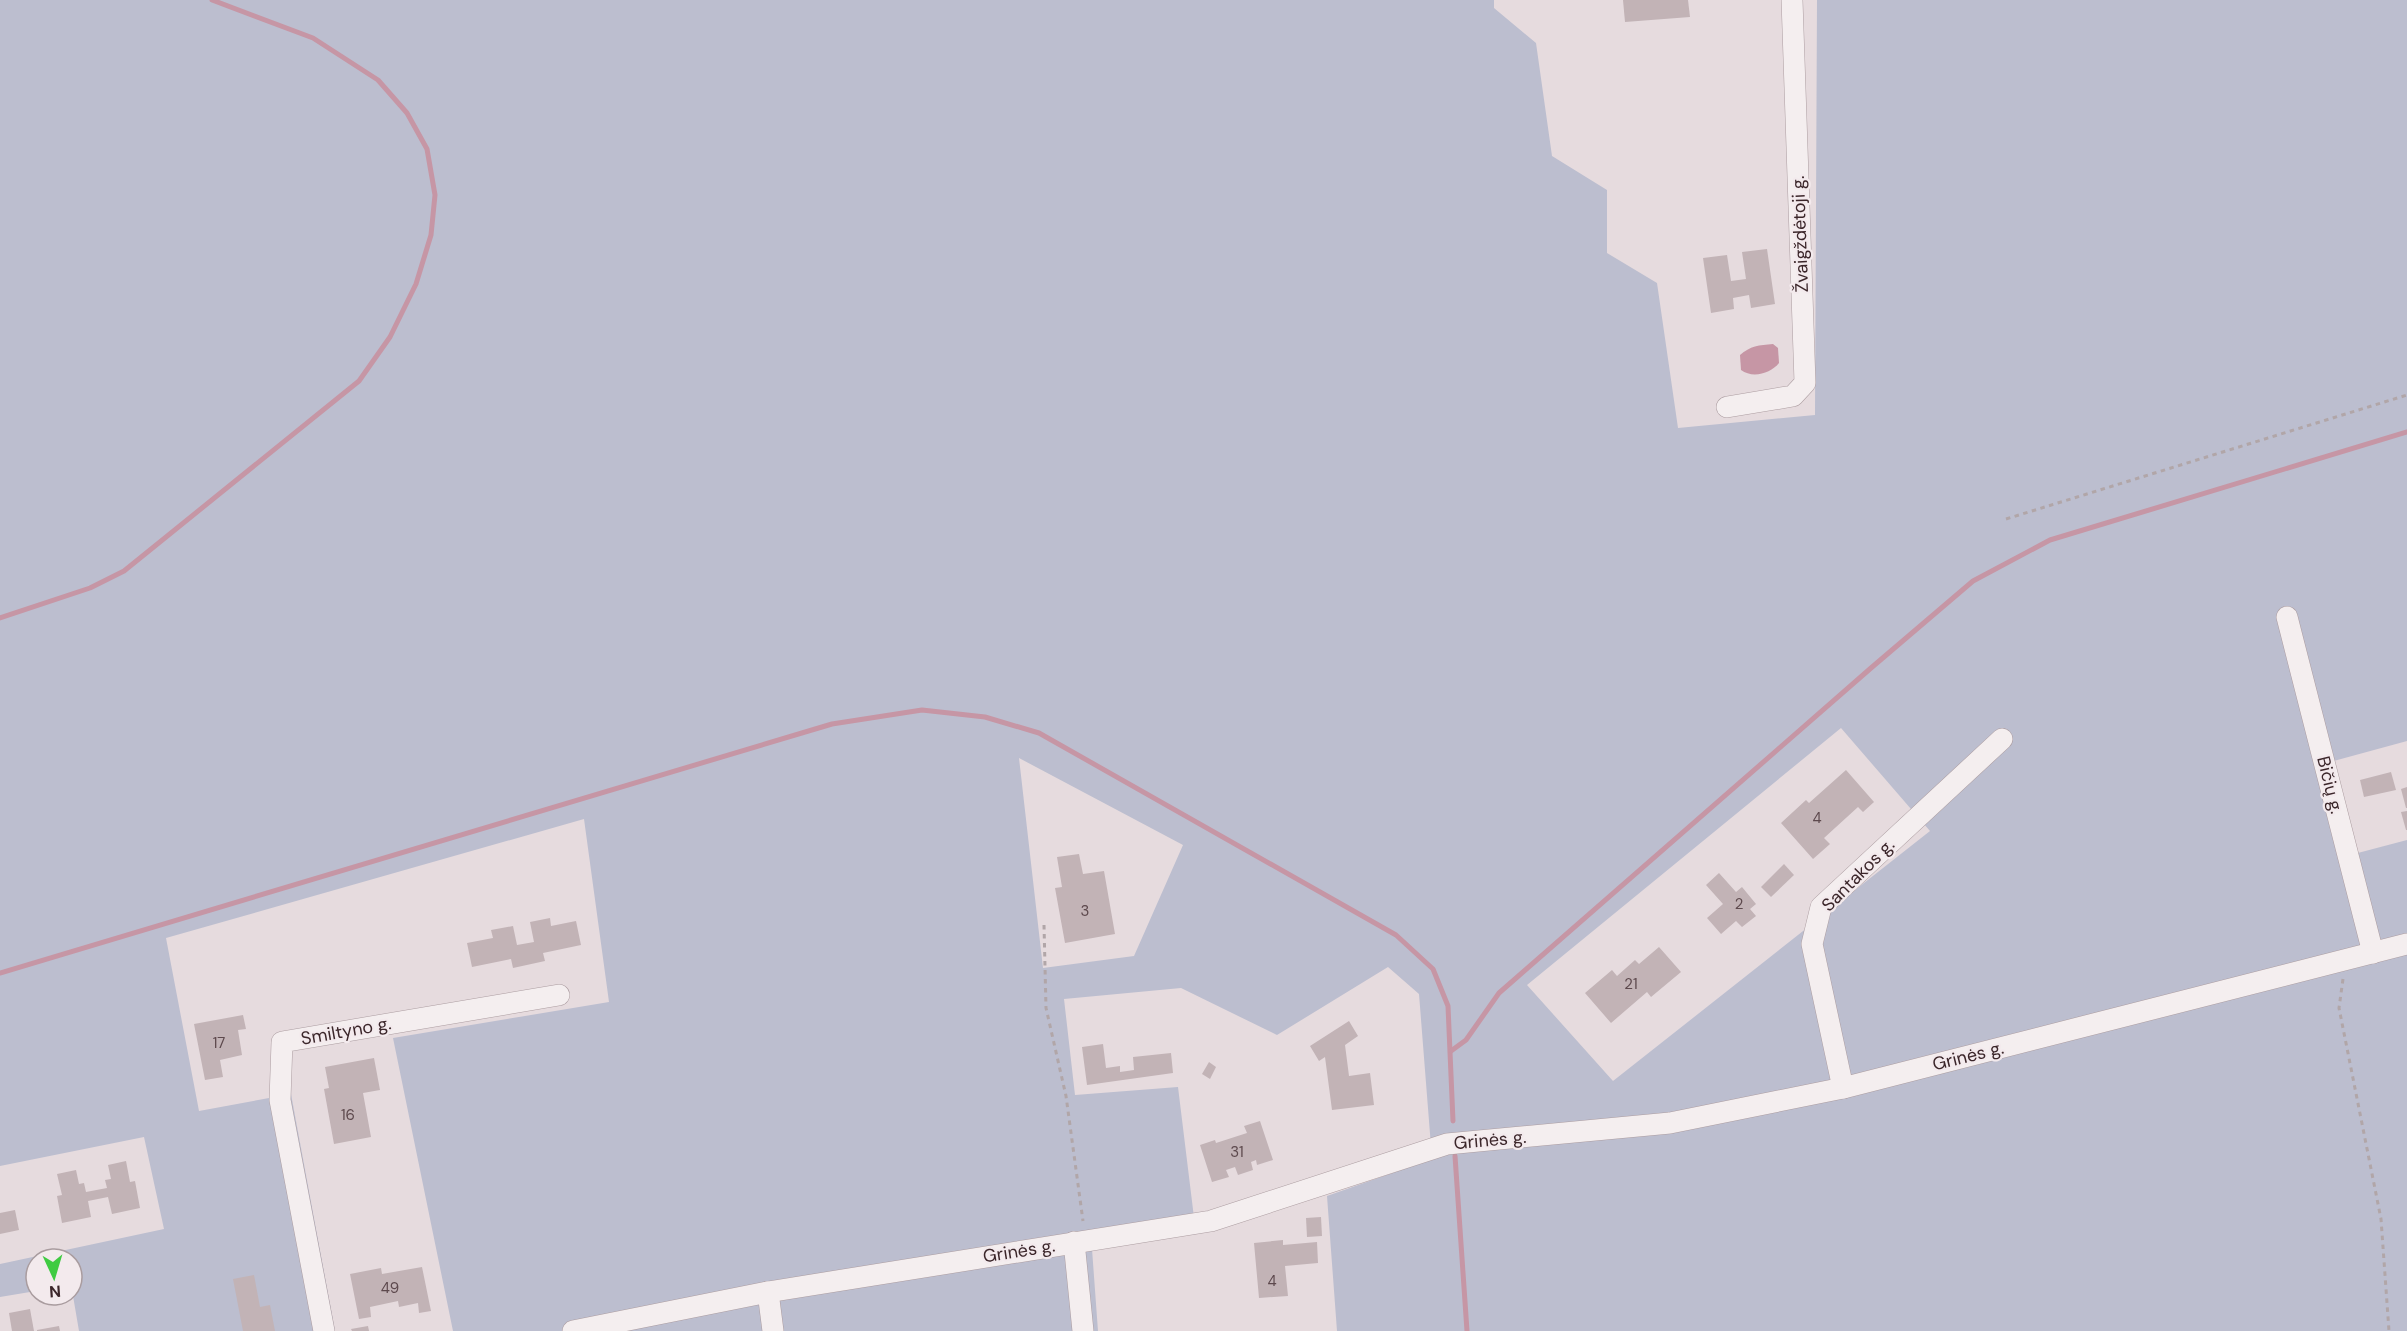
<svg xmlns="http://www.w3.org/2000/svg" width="2407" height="1331" font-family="'DM Sans',sans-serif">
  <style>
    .green { fill: #bcbecf; fill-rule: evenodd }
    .water { fill: #c696a5 }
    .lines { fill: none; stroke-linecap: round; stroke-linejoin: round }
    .stream { stroke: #c696a5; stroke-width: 5 }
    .building { fill: #c2b3b6 }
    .minor-casing { stroke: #ac9da1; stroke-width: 22 }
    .path { stroke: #b1a6a8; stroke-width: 3; stroke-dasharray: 4.5 4.5; stroke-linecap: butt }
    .minor { stroke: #f4eeef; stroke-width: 21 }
    .labels { text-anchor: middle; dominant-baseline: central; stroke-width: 4.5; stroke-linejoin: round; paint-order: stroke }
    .number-label { font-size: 15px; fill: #5d494d }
    .street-label { font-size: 18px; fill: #3b262a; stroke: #f3eaed }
  </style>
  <rect width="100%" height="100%" fill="#e6dbde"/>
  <path class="green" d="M0,0H1494V8L1536,43L1552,156L1607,190V253L1657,283L1678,428L1815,415L1817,0H2407V741L2330,762L2354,854L2407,840V1331H1337L1327,1196L1432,1159L1419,994L1388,967L1277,1035L1181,988L1064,999L1075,1095L1178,1087L1196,1234L1092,1249L1098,1331H453L393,1038L609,1002L584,819L166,938L199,1111L291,1094L335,1331H79L72,1290V1259H36V1291L0,1297V1264L164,1229L144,1137L0,1166ZM1841,728L1930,831L1613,1081L1527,985ZM1019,758L1183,845L1134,956L1043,968Z"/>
  <path class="water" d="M1773,344L1778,348L1779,363C1771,373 1753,379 1741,370L1740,355C1750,346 1759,345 1773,344Z"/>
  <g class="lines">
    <g class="stream">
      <path d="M0,618L90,588L124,571L359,381L390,337L416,284L431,235L435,195L427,149L407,113L378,80L313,38L212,0"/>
      <path d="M0,973L832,724L922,710L985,717L1039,733L1396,935L1433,969L1448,1006L1453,1121"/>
      <path d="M1451,1051L1466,1040L1499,993L1871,668L1973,581L2050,540L2407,432"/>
      <path d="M1455,1156L1467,1331"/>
    </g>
  </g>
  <g class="building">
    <path d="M1623,0H1688L1690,17L1625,22Z"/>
    <path d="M1767,249L1775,304L1751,308L1749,295L1733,298L1734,309L1711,313L1703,258L1727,255L1731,281L1746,279L1742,252Z"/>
    <path d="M1846,770L1874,802L1863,812L1858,807L1824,838L1830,844L1813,859L1781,823L1806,800L1809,803Z"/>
    <path d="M2391,772L2396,790L2364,797L2360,780Z"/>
    <path d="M2407,787V808H2406L2401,789Z"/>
    <path d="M2407,811V830H2406L2401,812Z"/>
    <path d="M1079,854L1083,874L1104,871L1115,934L1065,943L1055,888L1062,887L1057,857Z"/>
    <path d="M1784,864L1794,875L1771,897L1761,887Z"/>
    <path d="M1719,873L1736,892L1742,887L1756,904L1750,909L1756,916L1742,927L1736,921L1721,934L1707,918L1723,904L1706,885Z"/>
    <path d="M550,918L551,926L576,921L581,945L543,953L545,961L513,968L511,959L472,967L467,943L493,938L491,930L513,926L517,945L534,942L530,922Z"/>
    <path d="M1659,947L1681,972L1651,997L1647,992L1611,1023L1585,993L1612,970L1617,976L1635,960L1639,964Z"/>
    <path d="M243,1015L246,1029L238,1030L242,1055L220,1060L223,1077L205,1080L194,1024Z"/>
    <path d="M1349,1021L1358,1036L1345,1045L1349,1076L1370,1073L1374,1105L1332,1110L1325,1057L1319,1061L1310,1046Z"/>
    <path d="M1103,1044L1106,1068L1120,1066V1072L1134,1070L1133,1057L1171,1053L1173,1073L1087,1085L1082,1047Z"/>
    <path d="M374,1058L380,1090L363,1093L371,1137L334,1144L324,1089L329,1088L325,1067Z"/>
    <path d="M1209,1062L1216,1067L1210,1079L1202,1074Z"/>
    <path d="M1260,1121L1273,1160L1257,1165L1256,1160L1251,1162L1253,1170L1238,1175L1235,1167L1226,1170L1229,1177L1212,1182L1200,1145L1215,1140L1216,1143L1247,1133L1244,1126Z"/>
    <path d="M126,1161L130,1182L135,1181L140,1208L112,1214L108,1197L88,1201L91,1217L62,1223L57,1196L62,1195L57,1174L76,1170L79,1184L84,1183L86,1192L107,1188L105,1180L111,1179L108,1165Z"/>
    <path d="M15,1210L19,1230L0,1234V1213Z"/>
    <path d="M1321,1217L1322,1236L1307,1237L1306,1218Z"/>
    <path d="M1283,1240V1245L1317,1242L1318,1263L1285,1266L1288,1296L1259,1298L1254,1243Z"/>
    <path d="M422,1267L431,1311L419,1313L418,1303L399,1307L398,1301L370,1307L371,1317L359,1319L350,1274L381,1268L382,1274Z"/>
    <path d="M254,1275L260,1307L270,1305L275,1331H243L233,1279Z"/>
    <path d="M30,1309L34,1331H12L9,1313Z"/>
    <path d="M59,1326L60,1331H37V1330Z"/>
    <path d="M368,1326L369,1331H352L351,1329Z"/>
  </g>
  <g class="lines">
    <defs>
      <g id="minor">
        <path d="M1727,407L1793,396L1805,383L1792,0"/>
        <path d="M2287,617L2373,953"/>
        <path d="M1843,1088L1812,944L1821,907L2002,739"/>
        <path d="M1074,1242L1083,1331"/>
        <path d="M768,1292L773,1331"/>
        <path d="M324,1331L280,1100L282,1042L559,995"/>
        <path d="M573,1331L768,1292L1211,1221L1447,1144L1670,1123L1843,1088L2407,944"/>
      </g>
    </defs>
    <use href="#minor" class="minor-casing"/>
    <g class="path">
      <path d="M2006,519L2407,395"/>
      <path d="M1044,925L1046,1008L1066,1096L1083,1221"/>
      <path d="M2343,979L2339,1008L2381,1219L2389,1331"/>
    </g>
    <use href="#minor" class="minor"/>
  </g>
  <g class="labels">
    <g class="number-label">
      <text x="1817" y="818">4</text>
      <text x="1739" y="904">2</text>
      <text x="1085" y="911">3</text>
      <text x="1631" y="984">21</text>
      <text x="219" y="1043">17</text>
      <text x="348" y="1115">16</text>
      <text x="1237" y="1152">31</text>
      <text x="1272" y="1281">4</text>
      <text x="390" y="1288">49</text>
    </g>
    <g class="street-label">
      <text transform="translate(1800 234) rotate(-92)">Žvaigždėtoji g.</text>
      <text transform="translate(2330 785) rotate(76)">Bičių g.</text>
      <text transform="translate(1858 875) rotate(-45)">Santakos g.</text>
      <text transform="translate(346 1031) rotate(-10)">Smiltyno g.</text>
      <text transform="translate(1968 1056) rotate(-14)">Grinės g.</text>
      <text transform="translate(1490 1140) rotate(-5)">Grinės g.</text>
      <text transform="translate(1019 1251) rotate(-9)">Grinės g.</text>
    </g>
  </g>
  <g transform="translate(54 1277) rotate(176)"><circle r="28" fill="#f3eaed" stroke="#a99c9f" stroke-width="1.5"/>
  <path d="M0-4.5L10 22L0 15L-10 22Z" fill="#3fcb42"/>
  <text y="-9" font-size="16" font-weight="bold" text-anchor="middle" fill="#3b262a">N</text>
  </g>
</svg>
